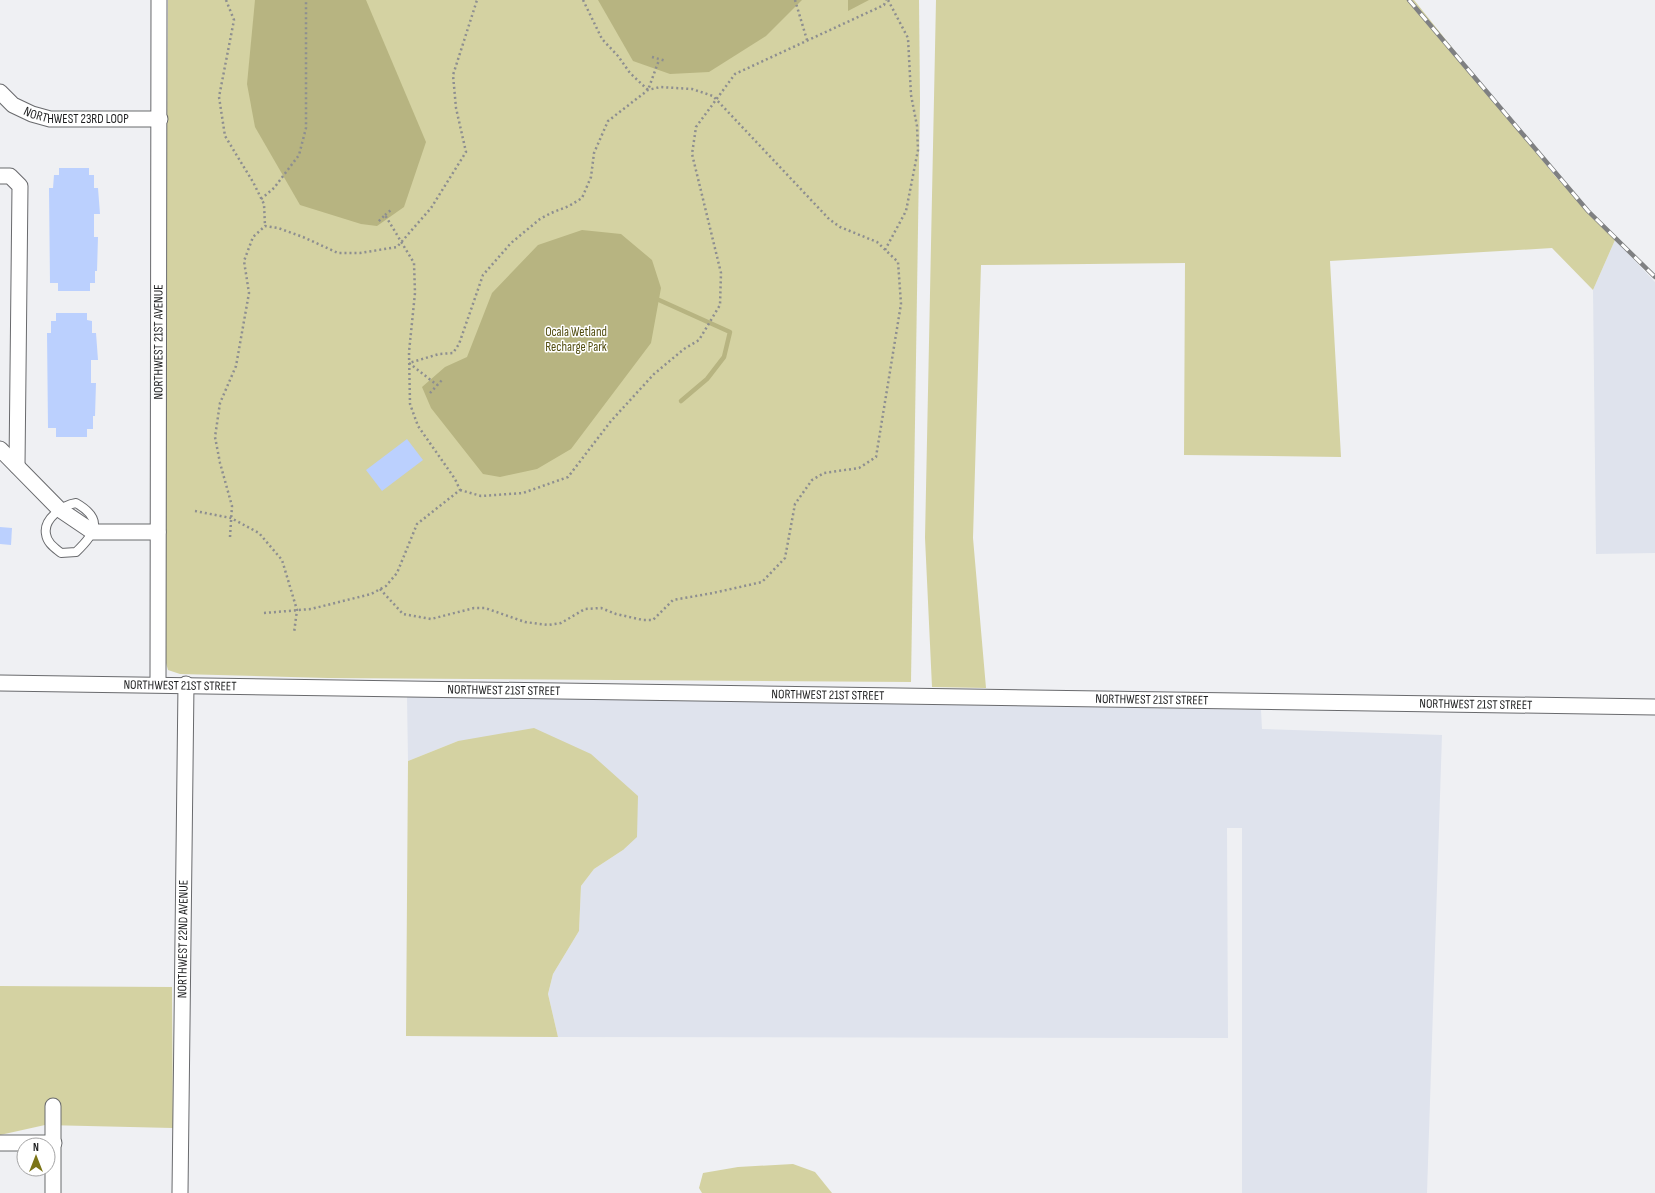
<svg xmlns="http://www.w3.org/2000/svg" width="1655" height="1193" font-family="'Sofia Sans Condensed',sans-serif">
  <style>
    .built { fill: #dfe3ed }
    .green { fill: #d4d2a2 }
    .water { fill: #b7b481 }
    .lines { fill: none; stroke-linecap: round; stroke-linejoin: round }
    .stream { stroke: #b7b481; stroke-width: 4.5 }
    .building { fill: #bbd0fe }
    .lane-casing { stroke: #696a6d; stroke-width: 10 }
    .street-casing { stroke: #696a6d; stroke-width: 17 }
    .path { stroke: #8d8e90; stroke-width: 2.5; stroke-dasharray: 2 3; stroke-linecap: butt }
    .lane { stroke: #fff; stroke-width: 8 }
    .street { stroke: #fff; stroke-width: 15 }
    .rail-casing { stroke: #7f8082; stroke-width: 4.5 }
    .rail { stroke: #fff; stroke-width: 3; stroke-dasharray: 9; stroke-linecap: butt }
    .labels { text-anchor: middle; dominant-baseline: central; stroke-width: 3; stroke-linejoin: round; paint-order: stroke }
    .street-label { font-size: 13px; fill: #1b1c1d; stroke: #fff }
    .park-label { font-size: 13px; fill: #524d10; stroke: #fff }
  </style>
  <rect width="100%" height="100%" fill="#eff0f3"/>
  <g class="built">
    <path d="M1615,240L1655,282V553L1596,554L1593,290Z"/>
    <path d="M407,696L1261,710L1262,729L1442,735L1427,1193H1242V828H1227L1228,1038L558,1037L548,994L553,974L579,931L581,886L594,869L623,850L458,741L408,761Z"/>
  </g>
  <g class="green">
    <path d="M168,0H919L920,100L911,682L328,678L180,674L168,670L163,653Z"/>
    <path d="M936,0H1414L1555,176L1615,240L1593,290L1552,248L1330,261L1341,457L1184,455L1185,263L981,265L973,538L986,688L932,687L925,538Z"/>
    <path d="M534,728L591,754L638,796L637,837L623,850L594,869L581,886L579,931L553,974L548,994L558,1037L406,1036L408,761L458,741Z"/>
    <path d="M0,986L172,987L173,1128L45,1125L0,1135Z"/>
    <path d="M793,1164L815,1172L832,1193H702L699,1188L703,1173L738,1167Z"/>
  </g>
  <g class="water">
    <path d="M255,0H366L426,142L404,207L377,226L361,224L300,205L255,127L247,84Z"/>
    <path d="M598,0H802L766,36L709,72L670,74L633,61Z"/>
    <path d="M848,0H869L848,11Z"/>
    <path d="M582,230L621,234L652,260L661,288L651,343L571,449L537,469L500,477L483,474L431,408L422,387L445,367L467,357L492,293L538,245Z"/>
  </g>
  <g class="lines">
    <path class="stream" d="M659,300L730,332L724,357L707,379L681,401"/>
  </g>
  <g class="building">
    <path d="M59,168H89V175H94V188H98L100,214H94V237H98L97,271H95V283H90V291H58V283H50L49,188H53L54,175H59Z"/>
    <path d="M56,313H87V320L92,321V333H96L98,360H91V383H96L95,416H93V429H87V437H56V428H48L47,333H51V321H56Z"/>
    <path d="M407,439L423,460L382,491L366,470Z"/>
    <path d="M0,527L12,528L11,545L0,544Z"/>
  </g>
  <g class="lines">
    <defs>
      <path id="lane" d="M76,503C104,519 96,533 76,552L61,553C55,548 47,543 46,534C43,519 63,505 76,503Z"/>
      <g id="street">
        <path id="s1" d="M0,92L13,105L32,114L50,119H160"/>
        <path d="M0,176H10L20,186L17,466"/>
        <path d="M0,449L59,509L93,532H158"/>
        <path id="s2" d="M0,683L1655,707"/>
        <path id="s3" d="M158,684L159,0"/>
        <path d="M0,1143H54"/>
        <path d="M53,1193V1106"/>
        <path id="s4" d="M180,1193L186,684"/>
      </g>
    </defs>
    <use href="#lane" class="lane-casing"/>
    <use href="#street" class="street-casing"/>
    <g class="path">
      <path d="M226,0L234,20L219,97L225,136L253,182L264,204L265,226"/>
      <path d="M583,0L602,39L618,56L630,73L648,90L659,60"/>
      <path d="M795,0L807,40"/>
      <path d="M652,57L666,61"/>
      <path d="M261,199L274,188L299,155L306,128V0"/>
      <path d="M385,215L391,210"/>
      <path d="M885,250L906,211L918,150L917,126L911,95L908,38L888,0"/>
      <path d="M409,363L437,385"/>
      <path d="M430,393L442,380"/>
      <path d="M460,490L481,496L523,493L568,477L611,421L654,374L684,349L699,340L720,305L721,273L692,154L696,127L735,74L884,5L886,0"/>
      <path d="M195,511L231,518L259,533L282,560L297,610L294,633"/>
      <path d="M230,537L232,506L220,463L215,437L220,403L236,366L249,293L244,261L253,237L265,226L278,228L303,237L338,253H360L397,247L431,208L466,152L456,108L453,75L477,0"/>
      <path d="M380,589L403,614L431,619L474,608H485L525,622L548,625L561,623L585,609L601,608L616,614L643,620H653L673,600L713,593L762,582L785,558L795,504L812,480L824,473L859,468L876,457L901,304L898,262L877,242L840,227L829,219L713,96L692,89L660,87L648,90L608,121L594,153L591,177L582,198L569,206L551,213L540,219L511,243L483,275L459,344L453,353L439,354L409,363"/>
      <path d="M264,613L311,609L371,594L386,586L397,573L417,524L460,490L455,479L418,426L410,404L409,352L415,293L414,263L385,215L378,222"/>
    </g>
    <use href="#lane" class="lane"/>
    <use href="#street" class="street"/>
    <defs>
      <path id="rail" d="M1409,0L1588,211L1655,277"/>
    </defs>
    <use href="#rail" class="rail-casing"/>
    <use href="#rail" class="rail"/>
  </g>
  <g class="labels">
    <g class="street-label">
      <text stroke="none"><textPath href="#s1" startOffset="84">NORTHWEST 23RD LOOP</textPath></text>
      <text stroke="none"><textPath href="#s3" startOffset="342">NORTHWEST 21ST AVENUE</textPath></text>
      <text stroke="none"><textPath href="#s2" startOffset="180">NORTHWEST 21ST STREET</textPath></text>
      <text stroke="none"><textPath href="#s2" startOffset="504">NORTHWEST 21ST STREET</textPath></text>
      <text stroke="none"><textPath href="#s2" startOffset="828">NORTHWEST 21ST STREET</textPath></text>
      <text stroke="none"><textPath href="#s2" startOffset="1152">NORTHWEST 21ST STREET</textPath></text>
      <text stroke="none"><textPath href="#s2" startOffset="1476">NORTHWEST 21ST STREET</textPath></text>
      <text stroke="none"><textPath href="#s4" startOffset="254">NORTHWEST 22ND AVENUE</textPath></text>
    </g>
    <g class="park-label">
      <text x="576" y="332">Ocala Wetland<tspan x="576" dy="15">Recharge Park</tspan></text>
    </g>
  </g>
  <g transform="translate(36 1157)"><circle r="19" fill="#ffffff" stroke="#a4a4a5"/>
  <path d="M0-3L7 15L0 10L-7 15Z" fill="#7b7417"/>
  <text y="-6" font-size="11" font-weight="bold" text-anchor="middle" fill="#1b1c1d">N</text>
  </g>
</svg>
